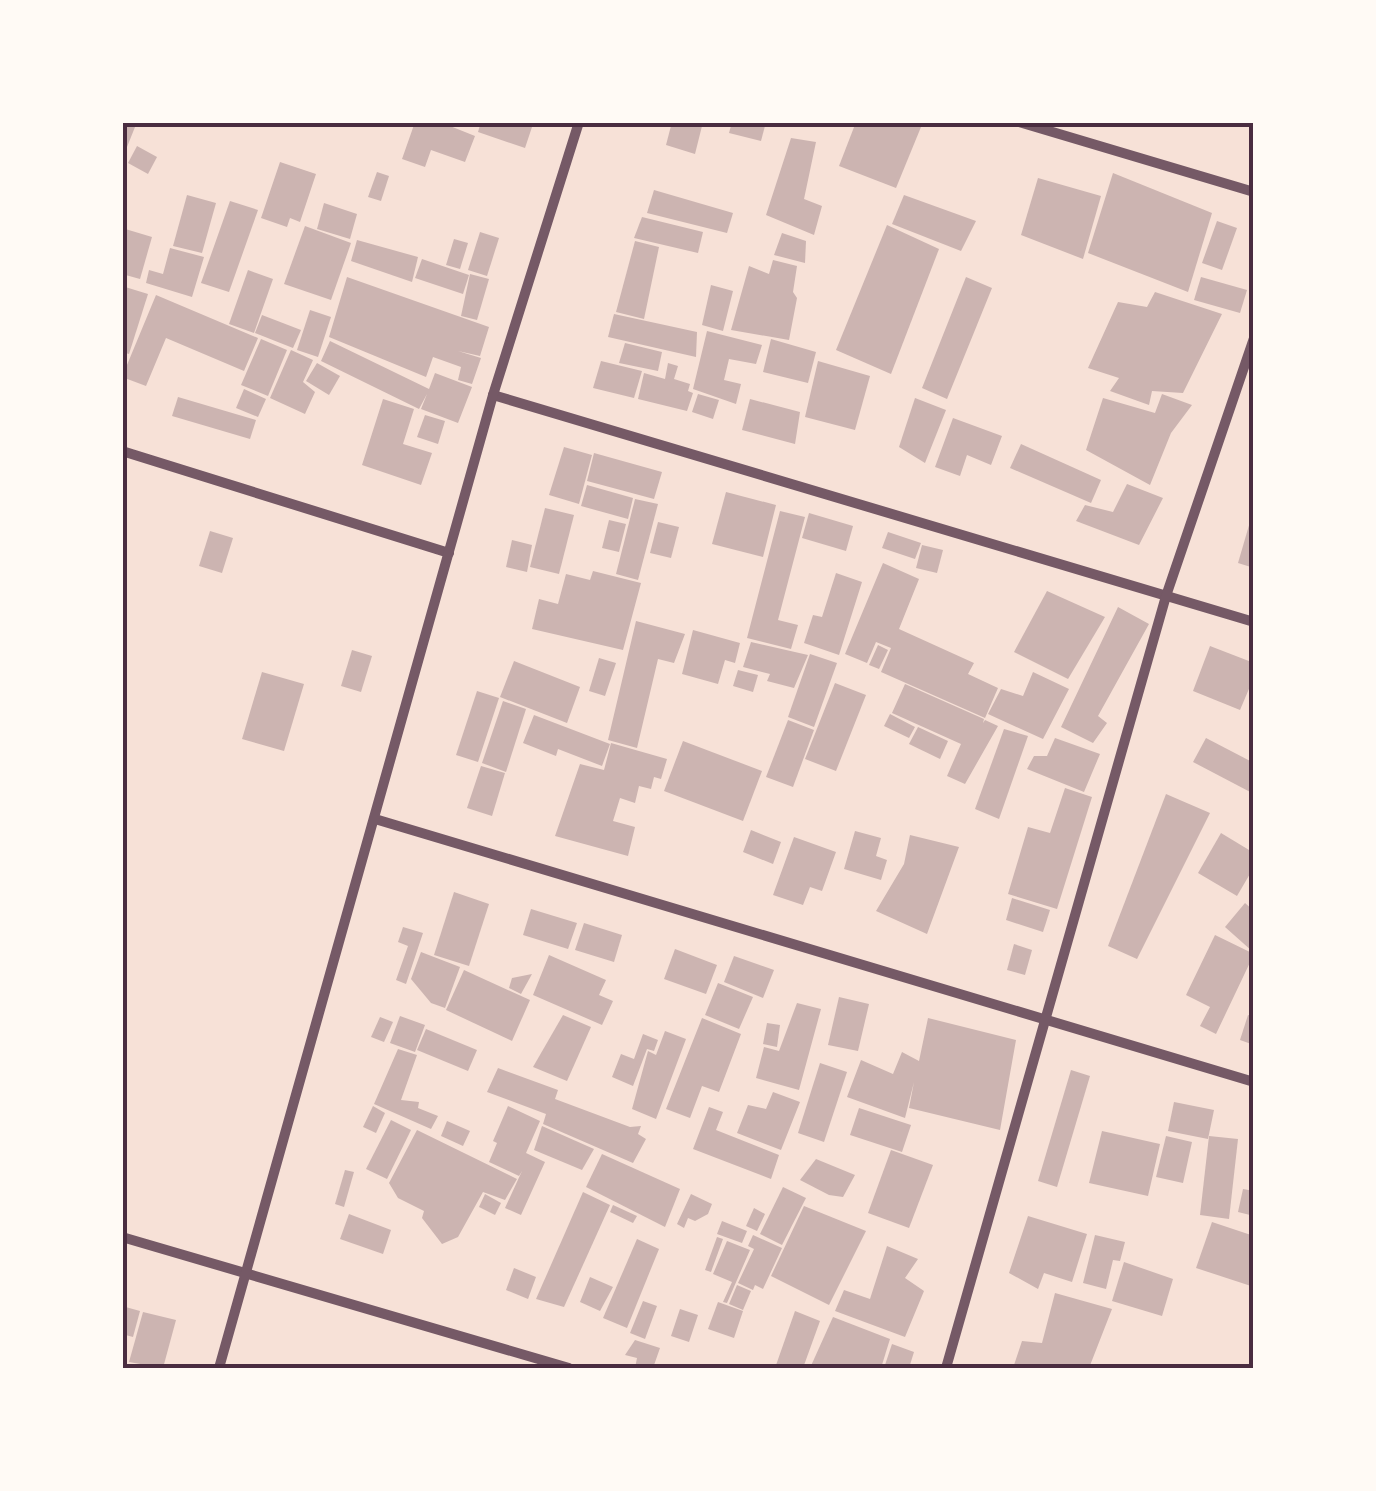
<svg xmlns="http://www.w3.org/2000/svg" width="1376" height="1491" font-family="'Sofia Sans Condensed',sans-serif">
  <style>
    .building { fill: #ccb4b1 }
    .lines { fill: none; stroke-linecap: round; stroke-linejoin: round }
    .minor { stroke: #755966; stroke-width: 10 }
    .neatline { fill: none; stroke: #4a2c40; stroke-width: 4 }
  </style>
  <rect width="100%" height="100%" fill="#f7e1d7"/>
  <g class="building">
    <path d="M122,122H137L123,157H122Z"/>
    <path d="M415,122H440L475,136L465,162L431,150L425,167L402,159Z"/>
    <path d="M481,122H518L532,127L525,148L478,132Z"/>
    <path d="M672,122L702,126L695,154L666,145Z"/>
    <path d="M732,122H766L761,141L729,133Z"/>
    <path d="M856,122H910L921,127L896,188L839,166Z"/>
    <path d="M791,138L816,142L804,199L822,206L814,235L766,215Z"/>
    <path d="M137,146L157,157L148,174L128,163Z"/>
    <path d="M280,162L316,174L300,222L290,218L287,227L261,218Z"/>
    <path d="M377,172L389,176L381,201L368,197Z"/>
    <path d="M1113,173L1212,213L1188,292L1088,253Z"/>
    <path d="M1038,178L1101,196L1083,259L1021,235Z"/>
    <path d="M654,190L733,213L727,233L647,213Z"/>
    <path d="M187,195L216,203L202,253L173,246Z"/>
    <path d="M904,195L976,221L961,251L892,224Z"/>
    <path d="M230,201L258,210L229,292L201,283Z"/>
    <path d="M324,203L357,214L350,239L317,229Z"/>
    <path d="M642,217L703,232L698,253L634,238Z"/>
    <path d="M1217,221L1237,228L1222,270L1202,263Z"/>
    <path d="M887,225L939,249L891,374L836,350Z"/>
    <path d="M305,226L351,243L331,300L284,284Z"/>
    <path d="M122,228L152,237L140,279L122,274Z"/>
    <path d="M480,232L499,238L487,276L468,270Z"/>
    <path d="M782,233L806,241L805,263L774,255Z"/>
    <path d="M454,239L468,243L460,269L446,265Z"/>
    <path d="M357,240L418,257L412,282L351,261Z"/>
    <path d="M635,241L659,247L644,319L616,312Z"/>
    <path d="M170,248L204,257L192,297L146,283L149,270L163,274Z"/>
    <path d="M422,259L469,275L463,294L415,278Z"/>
    <path d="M773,260L797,266L793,292L797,298L789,340L731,330L749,266L769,274Z"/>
    <path d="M248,270L273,279L254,333L229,324Z"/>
    <path d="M470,274L489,279L477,320L461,316Z"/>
    <path d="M347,277L489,327L480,356L458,351L481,358L472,384L458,380L461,367L433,357L426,377L329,337Z"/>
    <path d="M966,277L992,288L947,399L922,388Z"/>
    <path d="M1201,277L1247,290L1240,313L1194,300Z"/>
    <path d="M711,285L733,291L723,331L702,325Z"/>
    <path d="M122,286L148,294L129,354L122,352Z"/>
    <path d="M1155,292L1222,314L1183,393L1152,391L1149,405L1110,391L1119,378L1088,368L1118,302L1147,307Z"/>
    <path d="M156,295L258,338L244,371L166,338L146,386L122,377Z"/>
    <path d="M310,310L331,317L318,357L297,350Z"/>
    <path d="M614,314L697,332L696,357L608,337Z"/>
    <path d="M262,315L301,330L293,348L255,333Z"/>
    <path d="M707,331L762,345L756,364L729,359L724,380L741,384L736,404L693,389Z"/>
    <path d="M261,339L287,350L268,396L241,385Z"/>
    <path d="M771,339L816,352L808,383L763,372Z"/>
    <path d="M330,341L429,389L435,373L472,387L458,423L421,409L427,394L419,409L321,361Z"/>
    <path d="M625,343L662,352L658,371L619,363Z"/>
    <path d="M291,350L313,360L303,382L315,392L305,414L270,398Z"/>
    <path d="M601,361L642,371L634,398L593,388Z"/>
    <path d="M818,361L870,376L855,430L805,417Z"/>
    <path d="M317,363L340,376L329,395L306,381Z"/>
    <path d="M668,363L678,366L674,379L690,384L688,391L693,393L687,411L638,399L644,373L665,379Z"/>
    <path d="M244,389L266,399L258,417L236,408Z"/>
    <path d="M698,394L719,400L713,419L692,412Z"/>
    <path d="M1162,394L1192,405L1171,433L1150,485L1086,450L1103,398L1155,413Z"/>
    <path d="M178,397L256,420L250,439L172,416Z"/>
    <path d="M915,398L946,410L925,463L899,447Z"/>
    <path d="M383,399L414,409L403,444L432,453L421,485L362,465Z"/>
    <path d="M750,399L800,412L795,444L742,430Z"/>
    <path d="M425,415L445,421L438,444L417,437Z"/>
    <path d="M953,418L1002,436L991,465L967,455L960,476L935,467Z"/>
    <path d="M1021,444L1101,480L1091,503L1010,468Z"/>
    <path d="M564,447L592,455L579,504L549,495Z"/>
    <path d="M594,453L662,472L654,499L587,481Z"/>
    <path d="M1127,484L1163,498L1139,545L1076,521L1085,505L1113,512Z"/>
    <path d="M587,485L633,498L628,519L581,506Z"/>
    <path d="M726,492L776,505L763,557L712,544Z"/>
    <path d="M635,499L658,504L638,580L616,574Z"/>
    <path d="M545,508L574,515L559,574L530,567Z"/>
    <path d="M780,511L805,517L778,620L798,625L791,649L747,638Z"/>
    <path d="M809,513L853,526L846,551L802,538Z"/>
    <path d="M1252,515H1254V568L1238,563Z"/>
    <path d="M609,520L626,524L619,552L602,548Z"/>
    <path d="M658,522L679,527L671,558L650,553Z"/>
    <path d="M210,531L233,538L222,573L199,566Z"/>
    <path d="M888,532L921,543L915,559L882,548Z"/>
    <path d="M512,540L532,545L527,572L506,567Z"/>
    <path d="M922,545L943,550L937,573L916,568Z"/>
    <path d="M883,563L919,579L899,629L974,663L968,674L998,688L985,718L881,672L891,648L876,642L867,663L845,654Z"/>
    <path d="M593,571L641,583L623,650L532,629L539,599L558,604L566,574L590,580Z"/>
    <path d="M836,573L862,582L839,655L804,643L813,615L822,617Z"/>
    <path d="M1047,591L1105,617L1068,679L1014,652Z"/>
    <path d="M1118,607L1149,624L1098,716L1107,723L1093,743L1061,727Z"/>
    <path d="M636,621L685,634L674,663L658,659L637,748L608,740Z"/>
    <path d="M693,630L740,643L735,663L725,660L718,684L682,674Z"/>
    <path d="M751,642L808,655L794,688L767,681L770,674L743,667Z"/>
    <path d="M878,645L888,650L879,669L869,665Z"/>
    <path d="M1210,646L1254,663V677L1240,710L1193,691Z"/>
    <path d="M352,650L372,656L361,692L341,686Z"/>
    <path d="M810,654L837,663L814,727L788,717Z"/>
    <path d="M599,658L616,663L605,696L589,691Z"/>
    <path d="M514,661L580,687L567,723L500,697Z"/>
    <path d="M738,670L758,675L753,692L733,686Z"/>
    <path d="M262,672L304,684L284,751L242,739Z"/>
    <path d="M1033,672L1069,689L1043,739L988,714L1001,689L1023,696Z"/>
    <path d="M835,683L866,695L836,771L805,759Z"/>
    <path d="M905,684L984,719L983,723L985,720L998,726L965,784L947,776L961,744L892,713Z"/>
    <path d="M477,691L499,698L478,762L456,755Z"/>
    <path d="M503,701L526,709L506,772L482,763Z"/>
    <path d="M890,714L915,727L909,738L884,726Z"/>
    <path d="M534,715L610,744L602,766L558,749L556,756L523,743Z"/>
    <path d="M788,720L814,730L793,787L766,777Z"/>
    <path d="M918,727L948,741L940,759L909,744Z"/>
    <path d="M1004,729L1028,736L999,819L975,809Z"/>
    <path d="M1055,738L1100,754L1084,792L1027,769L1034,756H1047Z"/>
    <path d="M1206,738L1254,763V794L1193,762Z"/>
    <path d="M683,741L762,771L743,821L664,791Z"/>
    <path d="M611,743L667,759L661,779L654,777L651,789L639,786L635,803L620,798L613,821L635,827L628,856L555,836L580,764L604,770Z"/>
    <path d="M481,766L505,773L492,816L467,808Z"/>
    <path d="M1065,788L1092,797L1057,909L1008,894L1028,827L1050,833Z"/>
    <path d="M1166,794L1210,813L1137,959L1108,946Z"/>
    <path d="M751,830L781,842L773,864L743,852Z"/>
    <path d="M855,831L881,838L876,856L887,860L881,880L844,869Z"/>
    <path d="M1221,833L1254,853V867L1237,896L1198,873Z"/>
    <path d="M910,835L959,847L927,934L876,911L904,864Z"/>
    <path d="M794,837L836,852L822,891L810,887L803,905L773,895Z"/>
    <path d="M454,892L489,904L469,966L434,955Z"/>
    <path d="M1012,898L1050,910L1043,932L1006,920Z"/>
    <path d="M1245,903L1254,911L1252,951L1225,927Z"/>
    <path d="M531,909L577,923L568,949L523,935Z"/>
    <path d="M584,923L622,935L614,962L575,950Z"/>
    <path d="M403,927L423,933L406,984L396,980L408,946L398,942Z"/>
    <path d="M1215,935L1254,954L1216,1034L1200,1026L1210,1007L1186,995Z"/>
    <path d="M1014,944L1032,950L1025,975L1007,970Z"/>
    <path d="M675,949L717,965L706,994L664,979Z"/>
    <path d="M421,952L460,967L445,1008L431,1003L411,979Z"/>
    <path d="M549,955L606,980L599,995L613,1001L602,1025L533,995Z"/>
    <path d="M734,956L774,970L763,998L724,982Z"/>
    <path d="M464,970L530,1000L512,1041L446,1010Z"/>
    <path d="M532,974L521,994L509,988L512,978Z"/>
    <path d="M718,983L753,997L739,1029L705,1015Z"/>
    <path d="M839,997L869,1004L858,1051L828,1045Z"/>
    <path d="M797,1003L821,1009L799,1090L756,1078L764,1047L779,1051Z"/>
    <path d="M563,1015L591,1027L567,1081L533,1067Z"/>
    <path d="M1248,1015L1254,1017V1045L1240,1040Z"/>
    <path d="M400,1016L425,1025L415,1052L390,1043Z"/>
    <path d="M380,1017L393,1022L384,1042L371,1037Z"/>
    <path d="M702,1018L741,1034L719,1092L702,1086L690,1118L666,1109Z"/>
    <path d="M928,1018L1016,1040L1000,1130L909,1108L914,1082L905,1118L847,1097L861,1060L893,1074L902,1052L919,1061Z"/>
    <path d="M767,1023L780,1025L777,1047L763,1044Z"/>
    <path d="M426,1029L477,1050L468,1071L417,1050Z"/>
    <path d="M665,1031L686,1039L656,1119L632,1109L648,1051L656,1055Z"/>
    <path d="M643,1034L658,1040L654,1051L647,1049L633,1086L612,1077L621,1054L634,1059Z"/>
    <path d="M398,1049L417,1055L401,1100L419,1102L418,1108L438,1116L431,1129L374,1104Z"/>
    <path d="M820,1063L847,1072L824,1142L798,1133Z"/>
    <path d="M498,1068L558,1090L555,1099L630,1127L641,1126L638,1134L646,1139L633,1163L543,1124L546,1114L487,1092Z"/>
    <path d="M1071,1070L1090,1076L1057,1187L1038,1181Z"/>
    <path d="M773,1092L800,1102L781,1150L737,1133L748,1105L766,1109Z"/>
    <path d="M1174,1102L1214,1110L1208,1139L1168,1131Z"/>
    <path d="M373,1106L385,1113L376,1133L363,1127Z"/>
    <path d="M508,1106L540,1121L526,1153L545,1162L521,1215L505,1208L522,1171L519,1176L489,1162L497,1143L493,1141Z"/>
    <path d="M709,1107L723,1112L716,1130L779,1155L771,1179L693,1149Z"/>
    <path d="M859,1108L911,1125L902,1152L850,1135Z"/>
    <path d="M391,1120L411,1130L387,1179L366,1169Z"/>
    <path d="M447,1121L470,1131L463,1146L441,1136Z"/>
    <path d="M542,1126L594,1149L582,1170L534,1150Z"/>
    <path d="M417,1130L517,1179L505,1200L483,1192L458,1237L442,1244L422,1218L424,1211L398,1198L389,1183Z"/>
    <path d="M1102,1131L1160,1144L1148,1196L1089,1183Z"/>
    <path d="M1166,1136L1192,1142L1183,1183L1156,1177Z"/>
    <path d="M1209,1136L1238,1139L1229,1219L1200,1215Z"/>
    <path d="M891,1150L933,1165L909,1228L868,1213Z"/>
    <path d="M602,1154L680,1189L665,1227L586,1187Z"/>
    <path d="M816,1159L855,1175L843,1197L829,1195L800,1180Z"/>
    <path d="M345,1170L354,1172L344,1207L335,1204Z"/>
    <path d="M783,1187L806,1198L782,1245L760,1234Z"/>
    <path d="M1243,1189L1254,1191V1216L1238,1212Z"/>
    <path d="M583,1192L610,1205L564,1307L536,1299Z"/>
    <path d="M485,1194L501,1203L495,1215L479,1207Z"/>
    <path d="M691,1194L712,1204L708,1214L695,1221L688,1218L684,1228L677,1224Z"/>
    <path d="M613,1205L637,1216L633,1223L610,1212Z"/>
    <path d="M804,1206L866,1231L829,1305L771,1276Z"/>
    <path d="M754,1208L765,1214L757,1231L746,1226Z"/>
    <path d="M349,1214L391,1230L383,1254L340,1239Z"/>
    <path d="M1028,1216L1087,1234L1072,1282L1044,1273L1038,1289L1009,1273Z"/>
    <path d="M722,1221L747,1231L742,1243L717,1234Z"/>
    <path d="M1212,1222L1254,1236V1287L1196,1268Z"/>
    <path d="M753,1235L782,1248L763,1289L755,1285L753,1290L738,1283L754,1249L748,1246Z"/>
    <path d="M1095,1235L1125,1242L1120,1261L1113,1260L1106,1289L1083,1283Z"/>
    <path d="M717,1237L723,1239L711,1272L705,1270Z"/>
    <path d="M637,1239L659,1249L627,1328L603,1318Z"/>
    <path d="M727,1241L750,1250L727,1303L723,1302L732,1282L713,1274Z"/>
    <path d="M887,1246L918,1259L905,1278L924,1291L905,1337L835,1311L844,1290L870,1299Z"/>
    <path d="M1124,1262L1173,1279L1162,1316L1112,1301Z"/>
    <path d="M514,1268L536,1277L528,1299L506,1290Z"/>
    <path d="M590,1277L613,1287L600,1311L580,1302Z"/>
    <path d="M737,1285L751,1291L743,1310L729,1304Z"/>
    <path d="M1055,1293L1112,1309L1089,1368H1013L1022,1341L1042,1343Z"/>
    <path d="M643,1301L657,1306L645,1339L630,1333Z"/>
    <path d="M718,1302L743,1311L734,1338L708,1329Z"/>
    <path d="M122,1306L140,1311L133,1337L122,1334Z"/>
    <path d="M680,1309L698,1315L689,1342L671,1336Z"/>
    <path d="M795,1311L820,1321L803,1368H775Z"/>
    <path d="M143,1312L176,1320L163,1368L129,1362Z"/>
    <path d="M833,1317L890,1339L881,1368H810Z"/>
    <path d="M635,1340L660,1348L653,1368H635L637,1358L625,1355Z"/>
    <path d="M892,1344L914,1352L909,1368H884Z"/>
  </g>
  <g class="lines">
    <g class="minor">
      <path d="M1019,122L1254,192"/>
      <path d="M493,395L1254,622"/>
      <path d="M122,451L449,553"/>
      <path d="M375,819L1254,1082"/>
      <path d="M122,1237L569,1368"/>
      <path d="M219,1368L493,395L579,122"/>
      <path d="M946,1368L1166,596L1254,338"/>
    </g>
  </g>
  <rect width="1376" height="1491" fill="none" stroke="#fffaf5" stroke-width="250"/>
  <rect x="125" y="125" width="1126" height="1241" class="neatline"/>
</svg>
